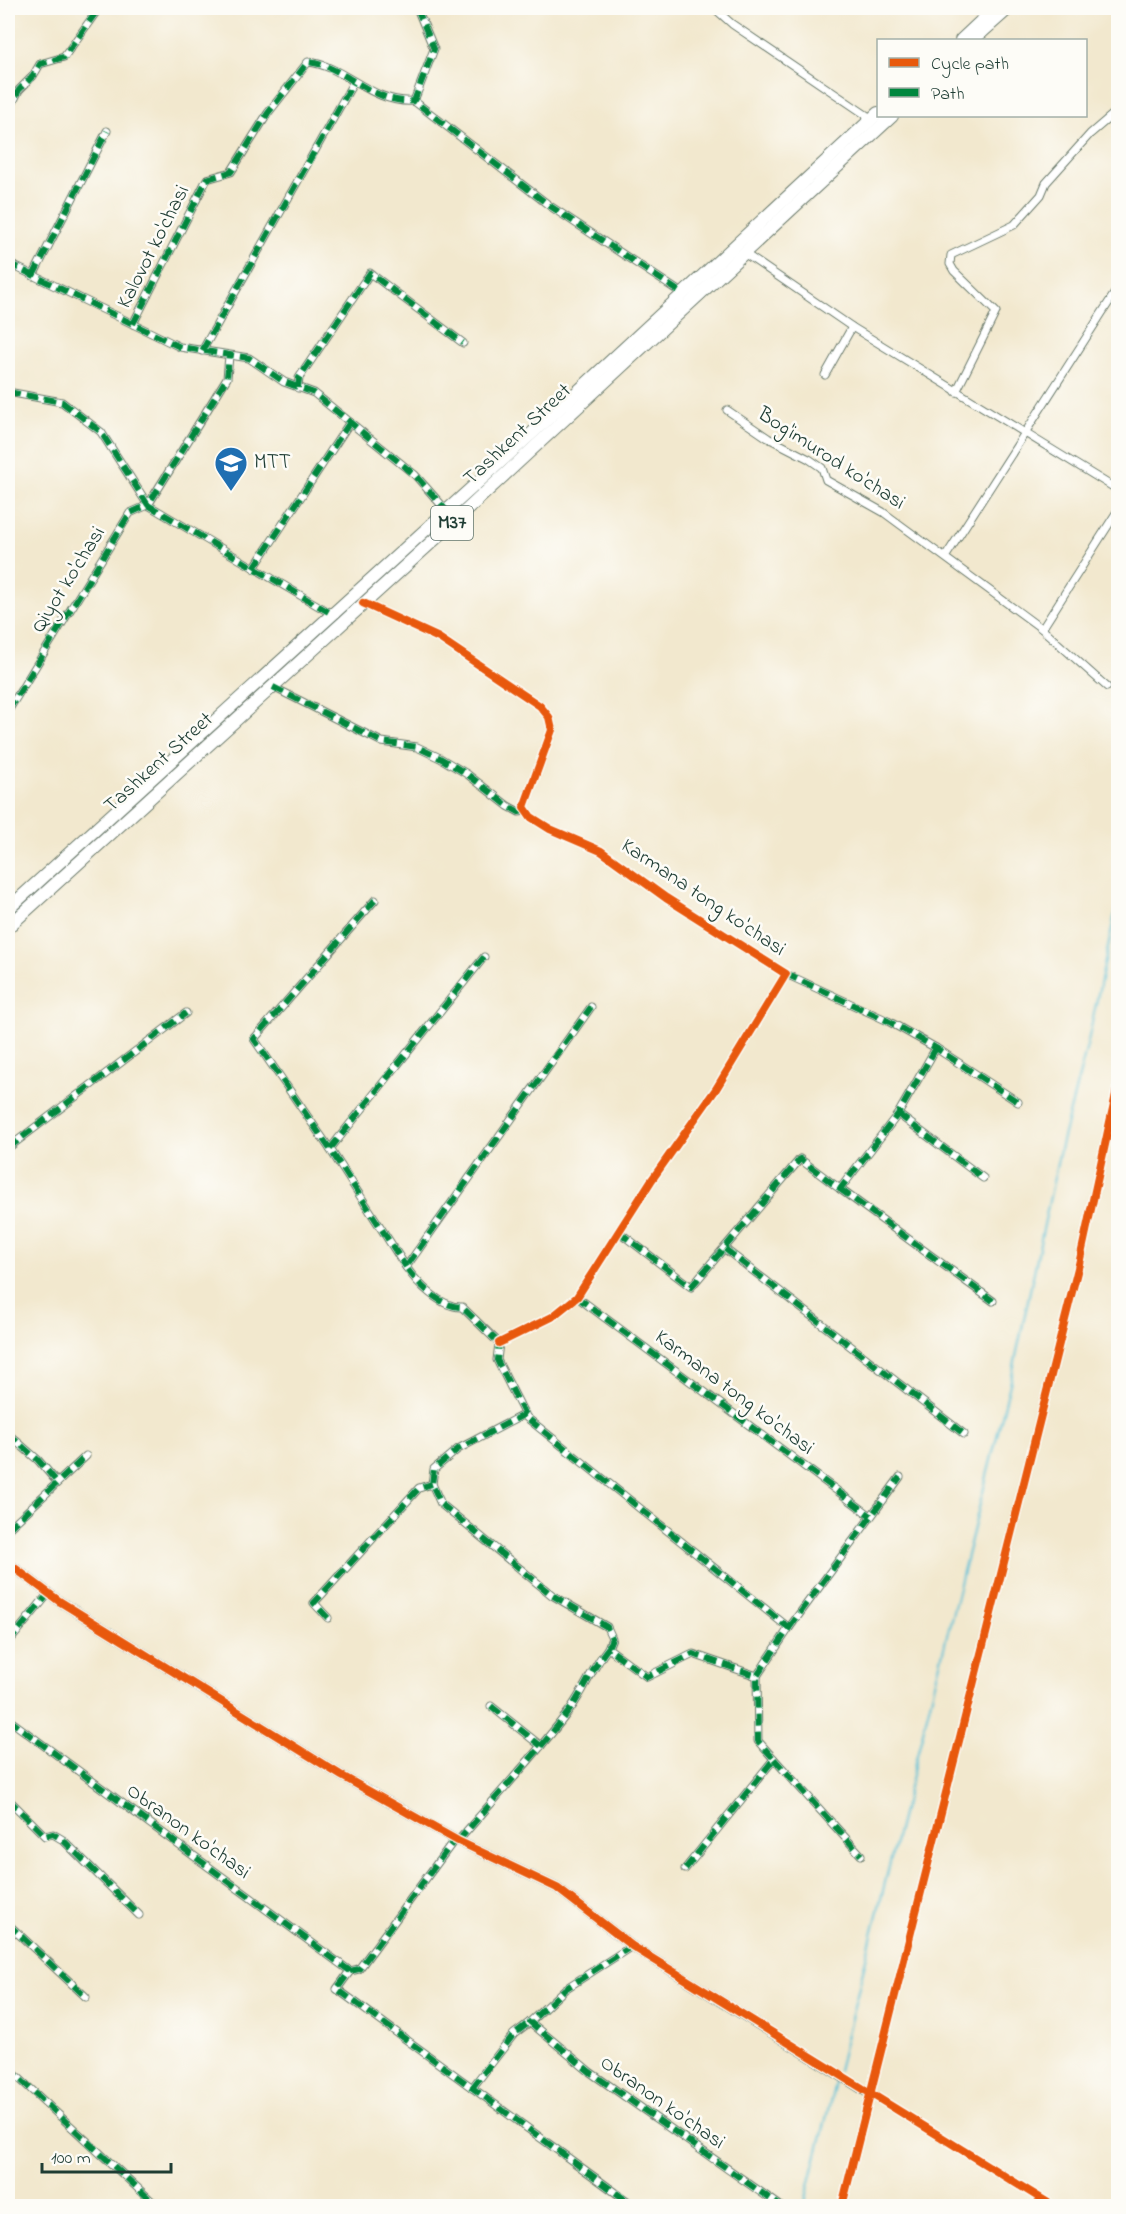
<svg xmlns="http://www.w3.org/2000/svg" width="1126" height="2214" font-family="'Indie Flower',sans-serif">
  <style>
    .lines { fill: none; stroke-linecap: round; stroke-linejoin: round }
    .stream { stroke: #59c0d7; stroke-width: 2 }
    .minor-casing { stroke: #69796a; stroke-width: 9 }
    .tertiary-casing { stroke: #69796a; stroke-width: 11 }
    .trunk-casing { stroke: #69796a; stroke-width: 14 }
    .minor { stroke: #fff; stroke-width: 7 }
    .tertiary { stroke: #fff; stroke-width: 9 }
    .trunk { stroke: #fff; stroke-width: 12 }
    .quiet { stroke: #00873e; stroke-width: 6; stroke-dasharray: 12 6; stroke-linecap: butt }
    .cycleway-casing { stroke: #fdfcf7; stroke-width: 11 }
    .cycleway { stroke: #e8590c; stroke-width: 8 }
    .labels { text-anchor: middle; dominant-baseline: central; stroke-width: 5; stroke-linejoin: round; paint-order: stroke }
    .shield { fill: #fdfcf7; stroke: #62766e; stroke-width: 1.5 }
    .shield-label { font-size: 20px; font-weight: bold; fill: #1f3d34 }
    .street-label { font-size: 21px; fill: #1f3d34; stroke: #fdfcf7 }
    .poi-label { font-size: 21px; fill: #1f3d34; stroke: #fdfcf7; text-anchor: start }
  </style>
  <rect width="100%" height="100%" fill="#fdfcf7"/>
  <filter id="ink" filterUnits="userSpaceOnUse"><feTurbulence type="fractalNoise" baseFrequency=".0167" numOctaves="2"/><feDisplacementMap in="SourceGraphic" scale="12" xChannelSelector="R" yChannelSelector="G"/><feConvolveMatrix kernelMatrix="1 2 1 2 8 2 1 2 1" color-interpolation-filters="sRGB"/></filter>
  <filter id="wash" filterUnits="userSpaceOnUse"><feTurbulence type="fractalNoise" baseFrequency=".008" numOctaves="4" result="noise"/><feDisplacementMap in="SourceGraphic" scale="24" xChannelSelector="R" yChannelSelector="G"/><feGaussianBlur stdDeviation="1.35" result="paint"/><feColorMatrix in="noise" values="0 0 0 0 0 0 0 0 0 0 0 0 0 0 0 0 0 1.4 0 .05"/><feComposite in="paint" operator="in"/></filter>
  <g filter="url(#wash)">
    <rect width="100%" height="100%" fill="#f2e8ce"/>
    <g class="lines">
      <g class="stream">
        <path d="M838,2070L1011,1380L1061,1145L1087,1046L1118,900"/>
        <path d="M804,2206L837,2075"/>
      </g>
    </g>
  </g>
  <g filter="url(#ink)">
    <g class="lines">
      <defs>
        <g id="minor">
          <path d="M417,8L434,49L414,101L550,206L683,294"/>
          <path d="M714,8L732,24L872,119"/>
          <path d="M8,112L19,90L33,76L40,64L64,57L99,8"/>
          <path d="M744,253L852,327L1118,490"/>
          <path d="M8,263L180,347L249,358L284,382L314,393L415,475L446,510"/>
          <path d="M33,276L107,131"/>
          <path d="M133,324L207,179L231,172L268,113L308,62C344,65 371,104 414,101"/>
          <path d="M202,351L353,83"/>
          <path d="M825,375L852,327"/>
          <path d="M298,388L299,378L370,273L463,343"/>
          <path d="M8,392L62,402L101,432L148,505L227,378L229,356"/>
          <path d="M956,392L996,312L954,271L950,264L951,255L1014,225L1041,195L1046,183L1090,134L1118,110"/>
          <path d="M727,410L768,438L809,459L822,468L826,480L883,512L1042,629L1118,510"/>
          <path d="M946,556L1118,288"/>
          <path d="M254,568L350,422"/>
          <path d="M363,603L439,638L540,706L549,717L552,730L524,807L531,817L550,829L601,851L666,898L786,974L716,1089L651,1181L577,1297L552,1317L499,1343"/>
          <path d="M1042,629L1107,687"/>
          <path d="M273,687L382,742L417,747L440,758L467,774L508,806L519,812L527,811"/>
          <path d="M8,711L130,513L148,505L332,614"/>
          <path d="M375,900L254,1039L330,1149L406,1267"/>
          <path d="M786,974L888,1021L936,1048L1018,1102"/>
          <path d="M898,1114L983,1178"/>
          <path d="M8,1148L186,1013"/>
          <path d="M330,1149L484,957"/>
          <path d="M840,1189L993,1301"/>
          <path d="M619,1232L691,1287L800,1159L840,1189L898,1114L936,1048"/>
          <path d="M725,1249L964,1434"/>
          <path d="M577,1297L871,1516"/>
          <path d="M499,1343L462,1307C441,1308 417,1283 406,1267L591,1007"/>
          <path d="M525,1414L458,1449L434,1469L432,1484L441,1504L552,1595L607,1627L612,1638L608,1648"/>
          <path d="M8,1434L38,1460L57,1482"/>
          <path d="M8,1529L86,1456"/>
          <path d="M328,1618L314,1603L419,1488L432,1484"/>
          <path d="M789,1628L900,1477"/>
          <path d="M8,1643L49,1593"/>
          <path d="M491,1706L541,1746"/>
          <path d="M8,1719L350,1971L337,1989L634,2206"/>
          <path d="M774,1759L861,1855"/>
          <path d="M8,1799L45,1836L53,1834L63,1840L139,1915"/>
          <path d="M458,1841C495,1798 535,1756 569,1711C584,1691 592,1668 608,1648L647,1677L693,1654L757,1676L789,1628L526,1417L497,1360L499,1343"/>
          <path d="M685,1869L774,1759L758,1741L757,1676"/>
          <path d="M8,1924L86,1997"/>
          <path d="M632,1946L565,1989L530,2022L590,2072L779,2205"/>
          <path d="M350,1971L359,1969L455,1839"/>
          <path d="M8,2068L157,2206"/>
          <path d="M472,2088L514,2034L530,2022"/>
          <path d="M872,2095L1053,2206"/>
          <path d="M842,2206L1079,1264L1118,1085"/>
        </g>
        <path id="tertiary" d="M8,1563L59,1601L342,1776L458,1841L557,1888L632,1946L872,2095"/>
        <g id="trunk">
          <path d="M961,40L995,8"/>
          <path d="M973,40L1009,8"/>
          <path d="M8,909L573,396L878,113"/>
          <path d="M8,927L446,529L892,116"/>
        </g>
      </defs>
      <use href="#minor" class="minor-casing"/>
      <use href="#tertiary" class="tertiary-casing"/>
      <use href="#trunk" class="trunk-casing"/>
      <use href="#minor" class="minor"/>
      <use href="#tertiary" class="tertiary"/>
      <use href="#trunk" class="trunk"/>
      <g class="quiet">
        <path d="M417,8L434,49L414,101L550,206L683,294"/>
        <path d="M8,112L19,90L33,76L40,64L64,57L99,8"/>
        <path d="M8,263L180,347L249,358L284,382L314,393L415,475L446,510"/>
        <path d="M33,276L107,131"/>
        <path d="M133,324L207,179L231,172L268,113L308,62C344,65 371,104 414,101"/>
        <path d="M202,351L353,83"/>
        <path d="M298,388L299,378L370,273L463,343"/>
        <path d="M8,392L62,402L101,432L148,505L227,378L229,356"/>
        <path d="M254,568L350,422"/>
        <path d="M273,687L382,742L417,747L440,758L467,774L508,806L519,812L527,811"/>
        <path d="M8,711L130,513L148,505L332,614"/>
        <path d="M375,900L254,1039L330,1149L406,1267"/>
        <path d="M786,974L888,1021L936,1048L1018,1102"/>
        <path d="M898,1114L983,1178"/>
        <path d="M8,1148L186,1013"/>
        <path d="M330,1149L484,957"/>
        <path d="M840,1189L993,1301"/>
        <path d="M619,1232L691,1287L800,1159L840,1189L898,1114L936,1048"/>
        <path d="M725,1249L964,1434"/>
        <path d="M577,1297L871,1516"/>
        <path d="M499,1343L462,1307C441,1308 417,1283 406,1267L591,1007"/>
        <path d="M525,1414L458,1449L434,1469L432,1484L441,1504L552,1595L607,1627L612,1638L608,1648"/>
        <path d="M8,1434L38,1460L57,1482"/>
        <path d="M8,1529L86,1456"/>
        <path d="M328,1618L314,1603L419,1488L432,1484"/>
        <path d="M789,1628L900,1477"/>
        <path d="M8,1643L49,1593"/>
        <path d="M491,1706L541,1746"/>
        <path d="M8,1719L350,1971L337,1989L634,2206"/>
        <path d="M774,1759L861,1855"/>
        <path d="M8,1799L45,1836L53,1834L63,1840L139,1915"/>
        <path d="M458,1841C495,1798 535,1756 569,1711C584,1691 592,1668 608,1648L647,1677L693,1654L757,1676L789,1628L526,1417L497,1360L499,1343"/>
        <path d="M685,1869L774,1759L758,1741L757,1676"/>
        <path d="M8,1924L86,1997"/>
        <path d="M632,1946L565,1989L530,2022L590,2072L779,2205"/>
        <path d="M350,1971L359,1969L455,1839"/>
        <path d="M8,2068L157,2206"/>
        <path d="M472,2088L514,2034L530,2022"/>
      </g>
      <defs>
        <g id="cycleway">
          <path d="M363,603L439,638L540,706L549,717L552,730L524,807L531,817L550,829L601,851L666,898L786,974L716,1089L651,1181L577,1297L552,1317L499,1343"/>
          <path d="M8,1563L59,1601L342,1776L458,1841L557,1888L632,1946L1053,2206"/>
          <path d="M842,2206L1079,1264L1118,1085"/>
        </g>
      </defs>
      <use href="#cycleway" class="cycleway-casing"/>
      <use href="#cycleway" class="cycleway"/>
    </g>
  </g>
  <defs>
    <symbol id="school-pin" viewBox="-11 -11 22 30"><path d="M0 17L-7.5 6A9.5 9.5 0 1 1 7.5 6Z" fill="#1f6fb2" stroke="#fdfcf7"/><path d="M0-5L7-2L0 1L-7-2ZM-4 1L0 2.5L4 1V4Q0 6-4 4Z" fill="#fff"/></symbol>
  </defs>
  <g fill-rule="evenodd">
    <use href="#school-pin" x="212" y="444" width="38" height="52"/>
  </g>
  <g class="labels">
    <rect class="shield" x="431" y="506" width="42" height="34" rx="4.5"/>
    <g class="shield-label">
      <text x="452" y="523">M37</text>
    </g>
    <g class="street-label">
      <text transform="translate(154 247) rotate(-63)">Kalovot ko'chasi</text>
      <text transform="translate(518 435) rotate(-43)">Tashkent Street</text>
      <text transform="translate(831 459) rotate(33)">Bog'imurod ko'chasi</text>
      <text transform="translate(69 580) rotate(-58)">Qiyot ko'chasi</text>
      <text transform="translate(159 763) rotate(-42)">Tashkent Street</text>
      <text transform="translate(703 898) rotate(34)">Karmana tong ko'chasi</text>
      <text transform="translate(734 1393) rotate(37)">Karmana tong ko'chasi</text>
      <text transform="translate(188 1832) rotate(36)">Obranon ko'chasi</text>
      <text transform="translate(662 2103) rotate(35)">Obranon ko'chasi</text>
    </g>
    <g class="poi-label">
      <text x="254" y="463">MTT</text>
    </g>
  </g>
  <rect width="1126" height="2214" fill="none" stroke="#fdfcf7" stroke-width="30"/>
  <rect x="877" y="39" width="210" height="78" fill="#fdfcf7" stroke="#a4b0a9" stroke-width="1.5"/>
  <rect x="889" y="58" width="30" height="9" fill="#e8590c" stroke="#a4b0a9" stroke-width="1.5"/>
  <text x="931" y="69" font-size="18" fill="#1f3d34">Cycle path</text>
  <rect x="889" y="88" width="30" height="9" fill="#00873e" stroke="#a4b0a9" stroke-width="1.5"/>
  <text x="931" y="99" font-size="18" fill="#1f3d34">Path</text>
  <path d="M42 2163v9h129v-9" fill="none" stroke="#1f3d34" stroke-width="3"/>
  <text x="51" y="2163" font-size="18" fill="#1f3d34" stroke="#fdfcf7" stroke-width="4.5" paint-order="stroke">100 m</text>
</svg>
